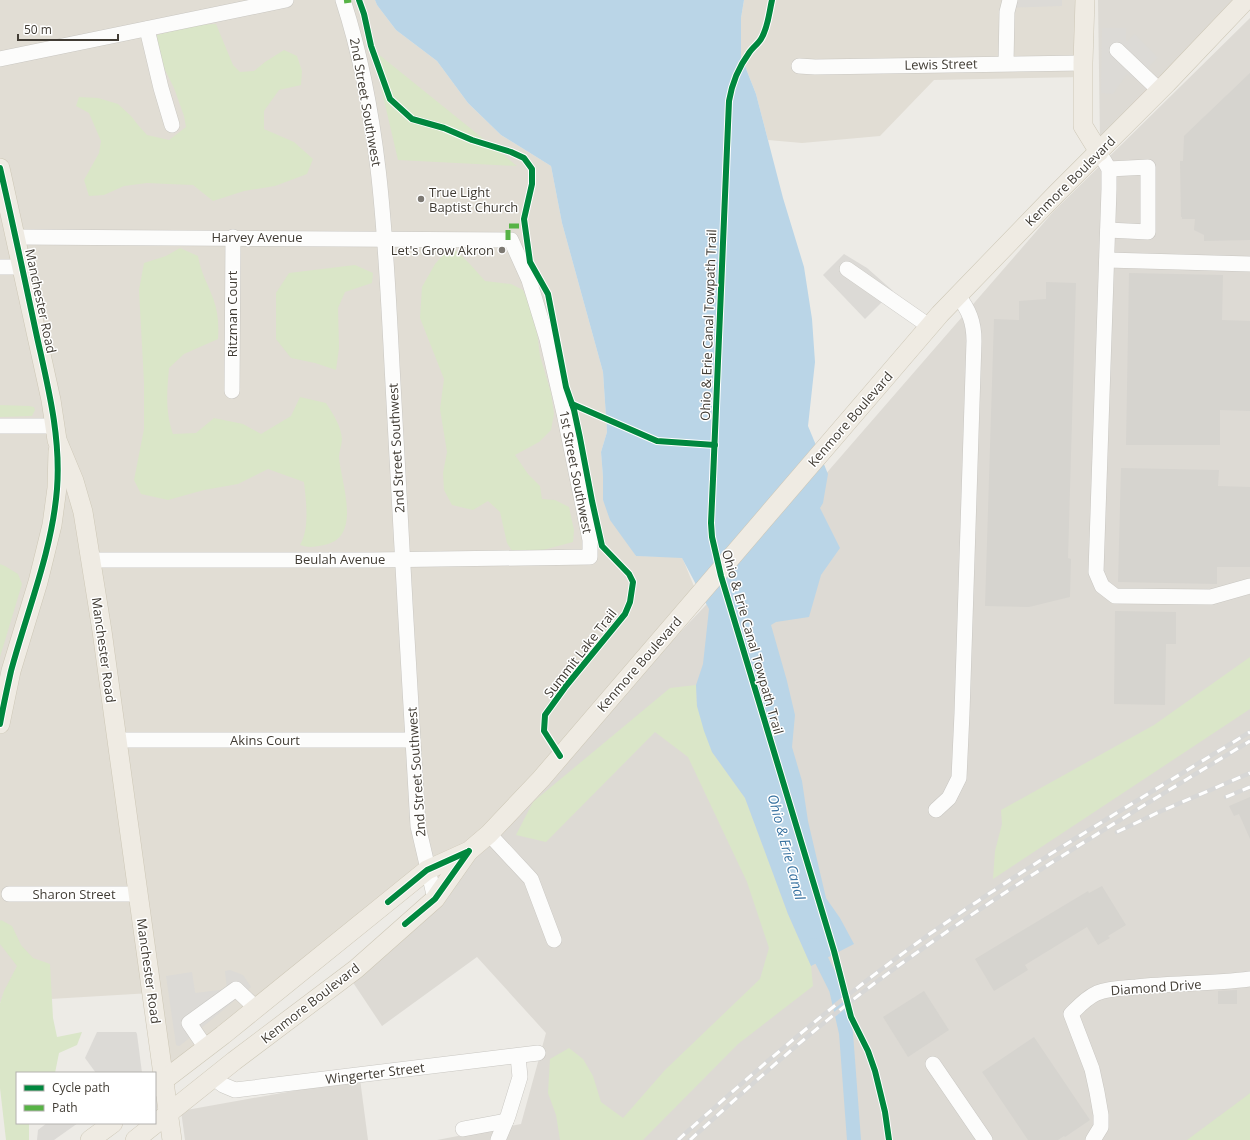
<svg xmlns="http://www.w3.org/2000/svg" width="1250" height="1140" font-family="'Open Sans',sans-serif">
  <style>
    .residential { fill: #e1ddd4 }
    .industrial { fill: #dddad4 }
    .green { fill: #dae6c8 }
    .parking { fill: #dcdad6 }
    .water { fill: #bad5e7 }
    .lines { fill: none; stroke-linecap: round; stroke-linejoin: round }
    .canal { stroke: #bad5e7; stroke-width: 14 }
    .building { fill: #d6d4cf }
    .minor-casing { stroke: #c9c7c2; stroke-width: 16 }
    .major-casing { stroke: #cdc7b6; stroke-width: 20 }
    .minor { stroke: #fcfcfb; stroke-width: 15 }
    .major { stroke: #efebe3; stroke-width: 19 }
    .rail-casing { stroke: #d7d7d6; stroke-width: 4.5 }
    .rail { stroke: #fff; stroke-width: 3; stroke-dasharray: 9; stroke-linecap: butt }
    .quiet { stroke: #57b346; stroke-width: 5; stroke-dasharray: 10 5; stroke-linecap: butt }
    .cycleway-casing { stroke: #fff; stroke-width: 8 }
    .cycleway { stroke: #00873e; stroke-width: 6 }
    .poi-dot { fill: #7d7972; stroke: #fff; stroke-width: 1.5 }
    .labels { text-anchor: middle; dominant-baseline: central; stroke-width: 3; stroke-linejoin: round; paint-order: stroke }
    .street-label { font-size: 13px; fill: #413c34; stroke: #fff }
    .poi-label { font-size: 13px; fill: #413c34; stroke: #fff; text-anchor: start }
    .water-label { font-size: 14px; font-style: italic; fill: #3973a1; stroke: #fff }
  </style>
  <rect width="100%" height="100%" fill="#edebe6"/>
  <g class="residential">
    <path d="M0,0H375L377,5L396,30L437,61L468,103L501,135L551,166L562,223L603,372L607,432L601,452L603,477V500L636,556L682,557L698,596L510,813L163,1080L151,993L0,1002Z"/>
    <path d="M744,0H1085L1083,77L934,80L880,136L802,143L768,140L756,94L741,56V18Z"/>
  </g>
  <g class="industrial">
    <path d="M1098,0H1240L1100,141Z"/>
    <path d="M1250,18V1140H437L521,1124L546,1033L477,957L382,1026L352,981L784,522L1054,211Z"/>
    <path d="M360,1079L368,1140H185L181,1111Z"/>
  </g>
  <g class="green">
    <path d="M216,24L233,65L240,72L254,71L265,62L284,50L297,56L302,71L301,85L279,90L264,111V129L294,142L313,159L307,174L275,186L244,191L213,201L193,185L168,184L147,183L124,186L104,195L89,196L84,180L99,153L101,141L89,113L76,106L79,97L98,98L118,104L131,116L138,125L147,135L169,140L186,127L184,116L174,88L159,58L157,35L194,25Z"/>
    <path d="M372,49L517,166L398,160Z"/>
    <path d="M180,248L198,256C201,273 207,282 213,298C218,311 219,325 218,339L184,354L169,368C167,392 165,411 173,434L196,433L214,418L243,424L261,434L291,416L300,397L326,403C333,414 341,426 342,439C342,445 339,451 339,457C341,483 363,538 324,545C315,547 309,548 300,545C310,528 306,501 304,482L268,469L238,484L204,490L168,500L141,494L134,480L144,429V383L139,290L144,263L166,256Z"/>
    <path d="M455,250L469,263L485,281L511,284L523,290L535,316L540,356L551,393L554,414L551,430L539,442L515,455L528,474L540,486L542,499L555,500L569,507L574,530L573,542L543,550L512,551L507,543L500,512L488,501L473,510L452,505L444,490L443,473L447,452L440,409L444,379L420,318L422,287L435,264L445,253Z"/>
    <path d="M355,265L373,273L372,283L345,292L338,308L339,348L336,370L315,363L291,358L276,339V293L289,273Z"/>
    <path d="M0,405L29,406L34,407L35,410L32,416L0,417Z"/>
    <path d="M0,564L5,566L18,574L22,584L0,657Z"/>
    <path d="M1250,657V709L993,879L995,851L1002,824L1001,810L1154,725Z"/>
    <path d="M696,685L697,706L712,752L745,798L788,914L811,966L813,986L738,1044L643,1140H560L556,1115L548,1093L550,1059L569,1048L583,1059L593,1076L601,1102L623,1118L665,1070L760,979L769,948L747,882L688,757L655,732L546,842L516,835L533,802L670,688Z"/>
    <path d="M1,920L12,926L21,945L33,958L50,964L53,1018L57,1037L82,1032L77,1045L59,1053L55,1073H17V1123H29V1140H6L0,1088V1003L4,991L17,966L0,944V921Z"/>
    <path d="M1250,1093V1140H1187L1245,1097Z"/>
  </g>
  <g class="parking">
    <path d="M1002,0H1062V6L1002,8Z"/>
    <path d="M1102,28H1126V41H1127L1135,34L1158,58L1147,68L1132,78L1127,74L1113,94L1101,93Z"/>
    <path d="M844,254L867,268L893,291L865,319L823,275Z"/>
    <path d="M230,970L243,975L251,987L182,1044L179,1046L176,1045L166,976L192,972L195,992L196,993L227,989L225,971Z"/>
    <path d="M97,1032H136L137,1034L142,1073H96L85,1058Z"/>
    <path d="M47,1123H78L54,1140H37L38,1130Z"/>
  </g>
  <path class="water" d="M375,0H744L741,18V56L756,94L783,198L804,267L812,319L815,362L808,426L828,474L823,503L820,508L840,548L821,575L809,617L776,622L771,625L787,681L795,715L792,747L802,781L808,821L826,898L840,918L854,944L811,966L788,914L745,798L712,752L704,731L697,706L696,685L703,664L709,609L682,558L636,556L610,520L603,500V477L601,452L607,432L603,372L562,223L551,166L501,135L468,103L437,61L396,30L377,5Z"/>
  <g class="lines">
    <path class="canal" d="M814,945L836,989L846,1033L854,1140"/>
  </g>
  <g class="building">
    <path d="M1250,73V240L1204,241V235L1194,230L1195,219H1182V217H1181L1180,161H1183L1184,136Z"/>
    <path d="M1129,273L1223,275L1222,320L1250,321V411L1220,410V445H1126Z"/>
    <path d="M1046,282L1076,283L1068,558L1071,559L1070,597L1029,607L985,606L994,319L1019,320V301L1046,299Z"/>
    <path d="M1121,468L1219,470L1218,486L1250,487V567H1217V584L1118,582Z"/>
    <path d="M1115,611L1176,612V644H1166L1165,705L1114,704Z"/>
    <path d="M1250,797V839L1239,814L1234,816L1229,806Z"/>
    <path d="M1102,886L1126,925L1108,936L1110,938L1098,945L1087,927L1025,965L1028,970L994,991L975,959L1088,891L1089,893Z"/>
    <path d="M1237,990V1004H1218V991Z"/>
    <path d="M924,991L949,1030L908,1057L883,1017Z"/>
    <path d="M1034,1037L1090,1120L1065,1137L1064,1136L1058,1140H1028L982,1072Z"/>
  </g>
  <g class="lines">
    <defs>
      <g id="minor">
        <path d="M343,0C383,123 386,256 393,384C401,531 409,679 418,826L435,899"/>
        <path d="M147,29L161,88L172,125"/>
        <path d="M1117,50L1160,91"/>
        <path d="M0,59L286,0"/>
        <path d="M1006,63L1007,12L1010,0"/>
        <path d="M799,66L815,67L1083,63"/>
        <path d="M1099,152L1109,169V189L1096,572L1102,586L1115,596L1211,597L1250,586"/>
        <path d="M1108,230L1148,232V167L1109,169"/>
        <path d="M15,237L511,240L529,280L547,339L564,413L590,540V557L372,560H90"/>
        <path d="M1107,260L1250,264"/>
        <path d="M0,267H22"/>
        <path d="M847,269L929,326"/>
        <path d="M232,391L233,237"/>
        <path d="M0,426H56"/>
        <path d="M117,740H413"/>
        <path d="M936,810L949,798L959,778L962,713L974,341C974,322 969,310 958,296"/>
        <path d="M489,834L531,879L554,940"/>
        <path d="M9,894H138"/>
        <path d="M206,1048L189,1023L236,989L256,1008"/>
        <path d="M933,1064L985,1140"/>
        <path d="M214,1078L223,1085L235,1090L538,1053"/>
        <path d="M463,1129L506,1121"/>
        <path d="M498,1140L508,1116L520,1077L518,1056"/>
        <path d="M1093,1140L1101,1127V1115L1097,1092L1092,1069L1071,1014C1079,1006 1086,998 1097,993C1109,988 1123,988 1136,987C1174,983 1212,984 1250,979"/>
      </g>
      <g id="major">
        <path d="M1085,0L1083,63V126L1099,152"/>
        <path d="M0,168L51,400L57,440L74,481L83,512L102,631L172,1140"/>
        <path d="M0,724L11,671L38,582L52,525L57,488L58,451"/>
        <path d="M155,1087L223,1035L427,870L469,851L489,834L541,779L940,314L1056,194L1167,83L1246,0"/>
        <path d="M90,1140L113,1123"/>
        <path d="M135,1140L234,1061L356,969L435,899L468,852"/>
      </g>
    </defs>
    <use href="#minor" class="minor-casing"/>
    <use href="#major" class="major-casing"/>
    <use href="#minor" class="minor"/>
    <use href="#major" class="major"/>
    <defs>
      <g id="rail">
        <path d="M1226,797L1250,787"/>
        <path d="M1117,832L1159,812L1250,773"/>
        <path d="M678,1140C757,1069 837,1000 924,938C1029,864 1140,799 1250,732"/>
        <path d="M690,1140C752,1084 815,1027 883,977C1000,891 1126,816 1250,741"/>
      </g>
    </defs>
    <use href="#rail" class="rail-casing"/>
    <use href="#rail" class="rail"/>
    <g class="quiet">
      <path d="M344,1L351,0"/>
      <path d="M508,240V226H524"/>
    </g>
    <defs>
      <g id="cycleway">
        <path d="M359,0L364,14L371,46L390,99L412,119L444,128L472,140L511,152L524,158L532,169V184L524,219L530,262L548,294L566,387L574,410L580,438L592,501L602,546L629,574L633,582L630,602L625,614L566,686L545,715L544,731L560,756"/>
        <path d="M772,0C769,13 768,28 761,39C758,44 752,48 749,53C738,68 732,83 729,101L713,479L711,523L712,537L721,576L834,951L851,1017L868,1051L875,1071L885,1112L889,1140"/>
        <path d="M0,168C13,224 25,281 37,337C48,387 61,437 57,489C52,552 27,611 11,671C7,689 3,707 0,724"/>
        <path d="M572,404L657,441L715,445"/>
        <path d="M388,902L427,870L467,852"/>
        <path d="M405,924L435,899L469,851"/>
      </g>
    </defs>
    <use href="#cycleway" class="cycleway-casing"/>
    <use href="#cycleway" class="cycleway"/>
  </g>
  <g class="poi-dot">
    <circle cx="421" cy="199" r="4"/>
    <circle cx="502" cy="250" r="4"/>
  </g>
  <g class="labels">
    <g class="street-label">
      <text transform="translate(941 64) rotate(-1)">Lewis Street</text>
      <text transform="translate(366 102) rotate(80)">2nd Street Southwest</text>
      <text transform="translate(1070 181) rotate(-45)">Kenmore Boulevard</text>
      <text x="257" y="237">Harvey Avenue</text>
      <text transform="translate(41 301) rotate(78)">Manchester Road</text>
      <text transform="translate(232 314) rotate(-90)">Ritzman Court</text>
      <text transform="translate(708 325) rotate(-88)">Ohio &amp; Erie Canal Towpath Trail</text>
      <text transform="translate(850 419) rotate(-49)">Kenmore Boulevard</text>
      <text transform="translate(396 448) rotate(-93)">2nd Street Southwest</text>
      <text transform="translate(576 472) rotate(79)">1st Street Southwest</text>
      <text x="340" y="559">Beulah Avenue</text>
      <text transform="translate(753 642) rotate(74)">Ohio &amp; Erie Canal Towpath Trail</text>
      <text transform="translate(104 650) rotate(82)">Manchester Road</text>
      <text transform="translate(580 653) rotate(-52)">Summit Lake Trail</text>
      <text transform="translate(639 664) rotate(-49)">Kenmore Boulevard</text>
      <text x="265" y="740">Akins Court</text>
      <text transform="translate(416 772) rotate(-94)">2nd Street Southwest</text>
      <text x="74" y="894">Sharon Street</text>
      <text transform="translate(149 971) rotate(82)">Manchester Road</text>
      <text transform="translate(1156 987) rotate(-4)">Diamond Drive</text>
      <text transform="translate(310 1003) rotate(-38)">Kenmore Boulevard</text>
      <text transform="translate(375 1073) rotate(-7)">Wingerter Street</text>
    </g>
    <g class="poi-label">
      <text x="429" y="192">True Light<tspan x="429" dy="15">Baptist Church</tspan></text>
      <text x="494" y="250" text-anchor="end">Let's Grow Akron</text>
    </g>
    <g class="water-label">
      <text transform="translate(787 847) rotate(75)">Ohio &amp; Erie Canal</text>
    </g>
  </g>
  <rect x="16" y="1072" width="140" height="52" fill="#ffffff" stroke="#b3b1ae"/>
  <rect x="24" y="1085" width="20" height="6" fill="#00873e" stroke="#b3b1ae"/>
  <text x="52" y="1092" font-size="12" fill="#413c34">Cycle path</text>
  <rect x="24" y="1105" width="20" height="6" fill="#57b346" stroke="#b3b1ae"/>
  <text x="52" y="1112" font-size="12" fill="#413c34">Path</text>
  <path d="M18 34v6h100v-6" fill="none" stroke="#413c34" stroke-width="2"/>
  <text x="24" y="34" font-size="12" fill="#413c34" stroke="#ffffff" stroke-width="3" paint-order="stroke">50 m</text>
</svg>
